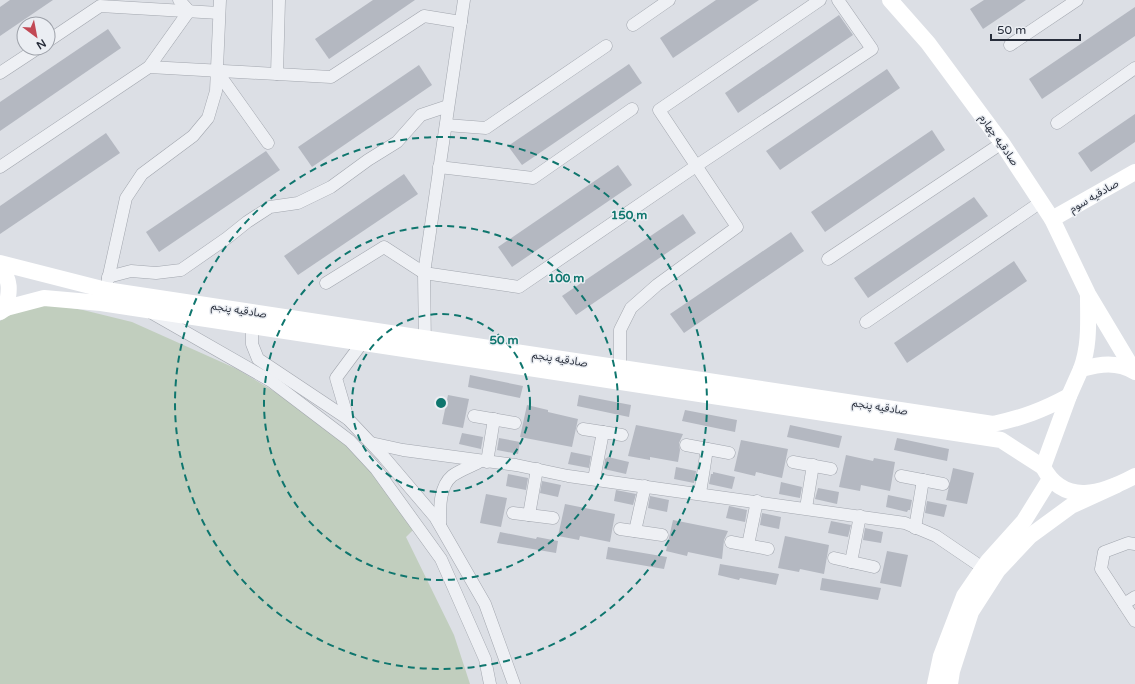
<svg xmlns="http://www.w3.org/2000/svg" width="1135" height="684" font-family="'Varela Round','Noto Sans Arabic',sans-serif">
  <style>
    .green { fill: #c1cebe }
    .building { fill: #b4b8c1 }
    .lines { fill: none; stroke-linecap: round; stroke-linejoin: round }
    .street-casing { stroke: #a2a6ae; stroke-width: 13 }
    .street { stroke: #eef0f4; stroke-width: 12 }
    .secondary { stroke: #fff; stroke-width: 16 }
    .ring { fill: none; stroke: #0f766e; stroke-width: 2; stroke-dasharray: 7 5 }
    .labels { text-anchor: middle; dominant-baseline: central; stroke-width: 3; stroke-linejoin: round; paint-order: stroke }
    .street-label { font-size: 11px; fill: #272d3a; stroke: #ebeef3 }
    .centre { fill: #0f766e; stroke: #ebeef3; stroke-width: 2 }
    .ring-label { font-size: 12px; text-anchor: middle; font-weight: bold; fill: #0f766e; stroke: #ebeef3; stroke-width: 3; stroke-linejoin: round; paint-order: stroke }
  </style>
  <rect width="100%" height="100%" fill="#dcdfe5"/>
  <path class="green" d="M48,304L83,310L132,322L237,369L280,395L348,443L415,528L406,537L454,635L470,684H0V321L18,309Z"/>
  <g class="building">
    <path d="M10,0H53L0,36V7Z"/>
    <path d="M373,0H415L329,59L315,39Z"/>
    <path d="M716,0H759L673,58L660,38Z"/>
    <path d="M984,0H1026L983,29L970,9Z"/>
    <path d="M1135,7V36L1042,99L1029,79Z"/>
    <path d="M839,15L853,35L738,113L725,93Z"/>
    <path d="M108,29L121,48L0,131V102Z"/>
    <path d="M629,64L642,83L522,165L508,146Z"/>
    <path d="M419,65L432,85L312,167L298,147Z"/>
    <path d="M887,69L900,88L780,170L766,151Z"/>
    <path d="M1135,114V142L1091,172L1078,153Z"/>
    <path d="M932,130L945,150L825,232L811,212Z"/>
    <path d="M106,133L120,153L0,234V206Z"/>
    <path d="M266,151L280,170L159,252L146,232Z"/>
    <path d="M618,165L632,185L512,267L498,247Z"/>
    <path d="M404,174L418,194L298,275L284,256Z"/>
    <path d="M974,197L988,216L868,298L854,278Z"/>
    <path d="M683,214L696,233L576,315L562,296Z"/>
    <path d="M791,232L804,251L684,333L670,314Z"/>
    <path d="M1014,261L1027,281L907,363L894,343Z"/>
    <path d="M470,375L523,386L520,398L468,387Z"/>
    <path d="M448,395L469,399L463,428L442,424Z"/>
    <path d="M579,395L631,405L629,417L577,406Z"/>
    <path d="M527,405L548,410V412L578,419L572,447L520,437Z"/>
    <path d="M685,410L737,420L735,432L682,421Z"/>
    <path d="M636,425L683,434L679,443L680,450L678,462L650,457V460L628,456Z"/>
    <path d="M790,425L842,436L839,448L787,437Z"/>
    <path d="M462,433L483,437L481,449L459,444Z"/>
    <path d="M499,438L520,442L518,454L497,450Z"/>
    <path d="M897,438L949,449L947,461L894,450Z"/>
    <path d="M741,440L788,449L782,478L756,472L755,476L734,471Z"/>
    <path d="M571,452L591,456L589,468L568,464Z"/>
    <path d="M846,455L873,461L874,458L895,462L890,491L861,485L860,491L839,487Z"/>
    <path d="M608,457L629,462L626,474L604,469L605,459Z"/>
    <path d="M676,467L696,471L694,483L674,479Z"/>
    <path d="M953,468L974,473L967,504L946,500Z"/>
    <path d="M713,472L735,477L732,489L709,484L711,474H713Z"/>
    <path d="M508,474L528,478L526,490L506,486Z"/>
    <path d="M542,481L561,485L558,497L540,493Z"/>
    <path d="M781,482L802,487L800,498L779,494Z"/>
    <path d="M818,488L839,492L837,504L815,499Z"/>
    <path d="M616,490L636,494L633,505L614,501Z"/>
    <path d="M486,494L507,498L501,527L480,523Z"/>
    <path d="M888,495L912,500L910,510H908L907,512L886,507Z"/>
    <path d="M650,496L669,500L667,512L648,508Z"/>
    <path d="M927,501L947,505L944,517L925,513Z"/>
    <path d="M565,504L615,514L610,542L580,536L579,540L558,536Z"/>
    <path d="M729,506L747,510L745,522L726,518Z"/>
    <path d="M762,513L781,517L779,529L760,525Z"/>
    <path d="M673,520L728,531L724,540L722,559L688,552L687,556L666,551Z"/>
    <path d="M831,521L851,525L848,537L828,533Z"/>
    <path d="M865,528L883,532L881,543L863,540Z"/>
    <path d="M500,532L536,539L537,537L558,541L556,553L497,543Z"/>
    <path d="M785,536L829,545L824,574L800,569L799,572L778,568Z"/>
    <path d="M608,547L667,557L664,569L606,559Z"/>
    <path d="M887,551L908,555L901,587L880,583Z"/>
    <path d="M720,564L779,574L776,585L740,578L739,580L718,575Z"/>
    <path d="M822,578L881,588L878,600L820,590Z"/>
  </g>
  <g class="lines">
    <defs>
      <g id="street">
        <path d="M633,25L669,0"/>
        <path d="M48,41L100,6L219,13"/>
        <path d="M1010,45L1077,0"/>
        <path d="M149,67L189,11L179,0"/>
        <path d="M216,70L268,143"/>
        <path d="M0,73L38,48"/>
        <path d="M277,74L279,0"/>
        <path d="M1057,123L1135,68"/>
        <path d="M446,125L486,128L606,46"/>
        <path d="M0,167L149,67L331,77L424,16L461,22"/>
        <path d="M439,167L533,178L632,109"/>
        <path d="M828,259L1002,143"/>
        <path d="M108,277L131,271L156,273L181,270L227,238L247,222L270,207L298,203L331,187L368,160L397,142L421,115L448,106"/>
        <path d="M326,283L384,247L424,273L519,287L696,166L872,49L838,0"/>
        <path d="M107,284L126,198L142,174L193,136L208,118L216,91L220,0"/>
        <path d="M152,313L271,381L350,441L376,469L441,559L485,659L490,684"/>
        <path d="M252,318V344L258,359L348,419L383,456L435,517L485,604L514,684"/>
        <path d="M866,322L1041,202"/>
        <path d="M425,346L424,273L464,0"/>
        <path d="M620,375V330L631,308L657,285L737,227L659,110L820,0"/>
        <path d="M474,416L515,423"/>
        <path d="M348,419L336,378L362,343"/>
        <path d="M583,429L622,435"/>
        <path d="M371,443L403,450L516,465L568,476L905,523L936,536L983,568"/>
        <path d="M686,445L729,453"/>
        <path d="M487,462L494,419"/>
        <path d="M793,462L831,469"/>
        <path d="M901,476L943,484"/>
        <path d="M594,479L603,432"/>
        <path d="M700,493L707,449"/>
        <path d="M806,508L813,465"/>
        <path d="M513,513L553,518"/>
        <path d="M529,515L537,469"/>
        <path d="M440,524C440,508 439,487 452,476C460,470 472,466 481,461"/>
        <path d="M915,528L923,480"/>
        <path d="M620,529L662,535"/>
        <path d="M635,531L645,486"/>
        <path d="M731,542L768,549"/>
        <path d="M1135,544L1128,543L1104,552L1101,569L1135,621"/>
        <path d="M748,545L757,501"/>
        <path d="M834,558L874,567"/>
        <path d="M851,562L860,516"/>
        <path d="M1124,604L1135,597"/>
      </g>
    </defs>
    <use href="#street" class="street-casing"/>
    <use href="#street" class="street"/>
    <g class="secondary">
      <path d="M890,0L928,43L1002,143L1052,219L1088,294L1134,371"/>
      <path d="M1052,219L1135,172"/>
      <path d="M0,263L106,290L993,424C1022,418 1043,410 1069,396"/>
      <path d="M0,265C11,281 10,290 6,308L0,312"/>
      <path d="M6,308L44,298L101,303L1001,440L1043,467"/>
      <path d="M1081,369C1090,345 1088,321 1088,296"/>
      <path d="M1135,372C1117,361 1100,364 1081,369L1069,396L1043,467C1064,507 1103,493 1135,476"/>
      <path d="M935,684L941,656L964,596L988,561L1024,521L1050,479"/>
      <path d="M950,684L952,671L971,612L998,570L1030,536L1071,506L1117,485"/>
    </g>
  </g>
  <g class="ring">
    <circle cx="441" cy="403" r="89"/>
    <circle cx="441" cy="403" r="177"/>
    <circle cx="441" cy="403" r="266"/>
  </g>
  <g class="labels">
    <g class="street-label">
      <text transform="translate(999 140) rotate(55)">صادقیه چهارم</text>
      <text transform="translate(1094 196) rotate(-30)">صادقیه سوم</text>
      <text transform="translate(239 310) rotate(9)">صادقیه پنجم</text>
      <text transform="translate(560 359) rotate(9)">صادقیه پنجم</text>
      <text transform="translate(880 407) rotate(9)">صادقیه پنجم</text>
    </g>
  </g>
  <circle cx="441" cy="403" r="6" class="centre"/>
  <g class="ring-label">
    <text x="629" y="219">150 m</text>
    <text x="566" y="282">100 m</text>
    <text x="504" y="344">50 m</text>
  </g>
  <g transform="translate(36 36) rotate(148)"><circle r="19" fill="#ebeef3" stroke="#9da1a9"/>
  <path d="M0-3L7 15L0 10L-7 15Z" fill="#c24955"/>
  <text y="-6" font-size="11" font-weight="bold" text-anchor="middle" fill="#272d3a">N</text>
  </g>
  <path d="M991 34v6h89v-6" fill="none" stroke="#272d3a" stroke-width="2"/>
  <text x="997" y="34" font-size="12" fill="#272d3a" stroke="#ebeef3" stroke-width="3" paint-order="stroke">50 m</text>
</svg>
